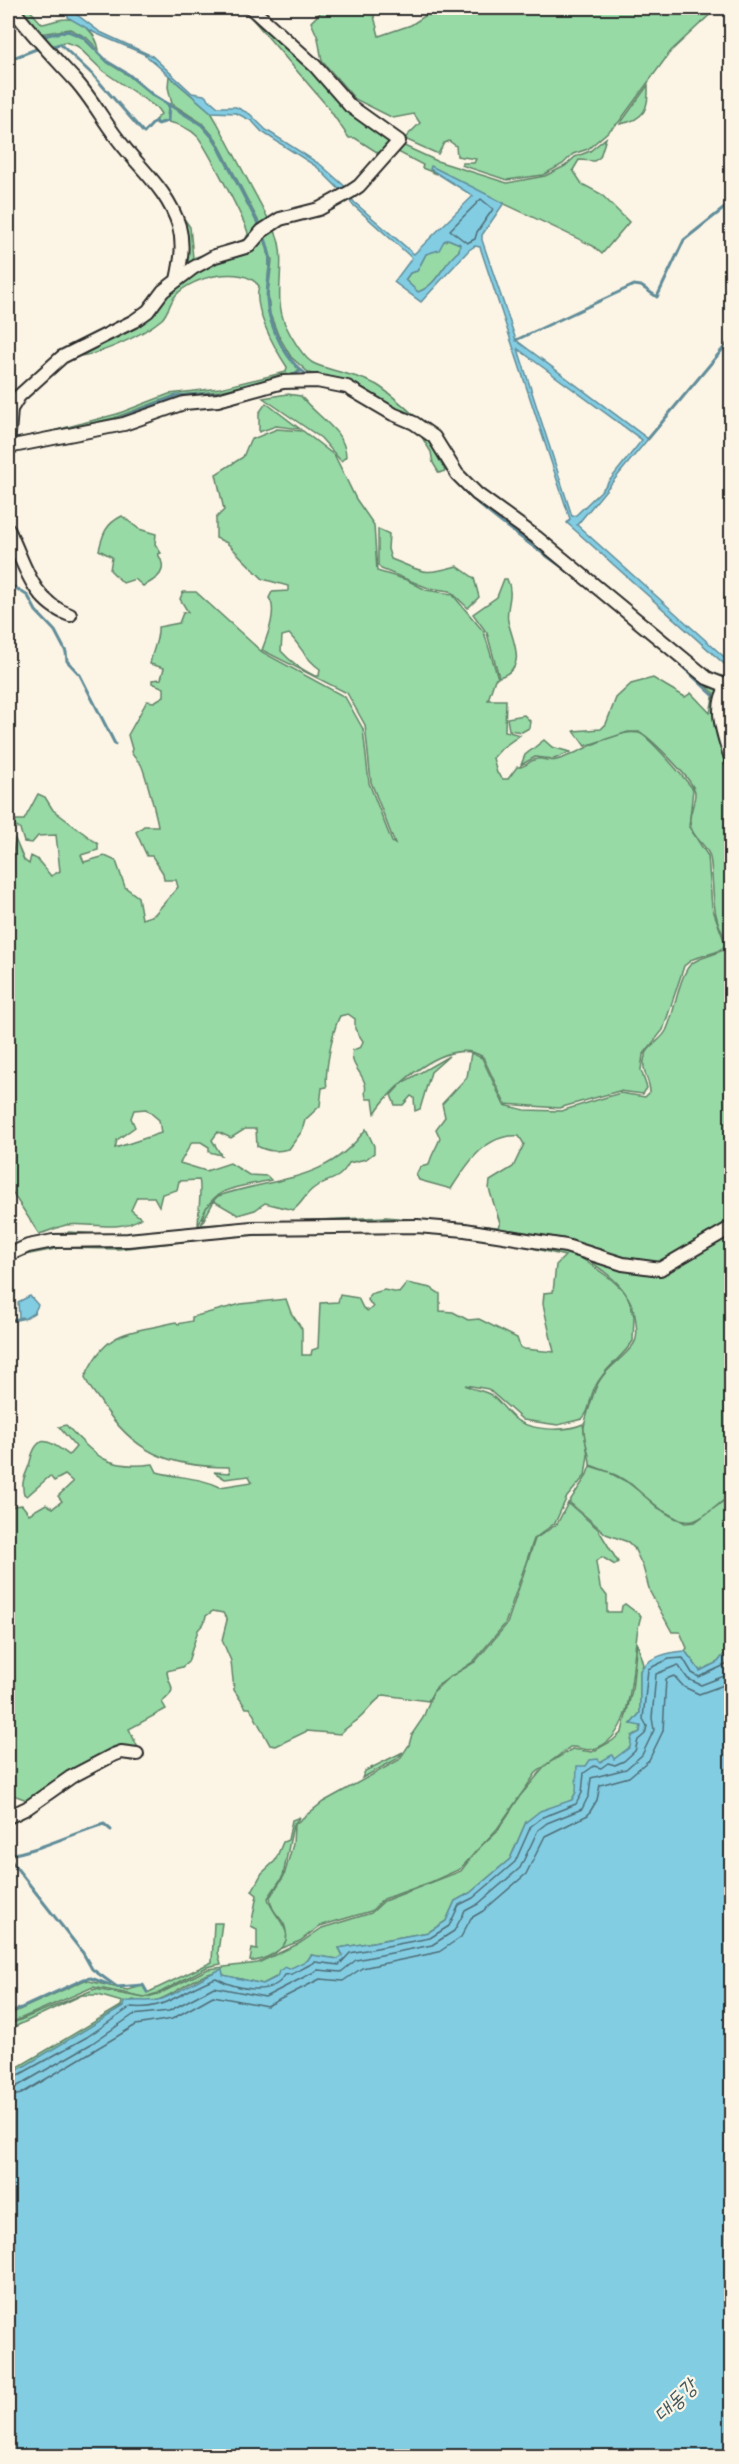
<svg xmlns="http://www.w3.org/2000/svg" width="739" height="2464" font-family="'Playpen Sans','Poor Story',sans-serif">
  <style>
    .green { fill: #97daa5; stroke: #618268; stroke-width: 1.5; fill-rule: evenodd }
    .water { fill: #83cde3; stroke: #608c99; stroke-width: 1.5; fill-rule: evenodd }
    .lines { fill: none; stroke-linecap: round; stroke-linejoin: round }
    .shore { stroke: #4e6c75; stroke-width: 1.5 }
    .stream { stroke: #608c99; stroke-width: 3 }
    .minor-casing { stroke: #2b2b2b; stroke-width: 16 }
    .minor { stroke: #fcf5e5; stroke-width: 12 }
    .labels { text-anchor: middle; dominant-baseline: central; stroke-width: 4.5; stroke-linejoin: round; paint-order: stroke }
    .water-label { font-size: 21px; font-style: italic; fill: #455c62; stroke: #fcf5e5 }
  </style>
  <rect width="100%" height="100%" fill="#fcf5e5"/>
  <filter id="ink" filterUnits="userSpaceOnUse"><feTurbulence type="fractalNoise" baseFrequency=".0167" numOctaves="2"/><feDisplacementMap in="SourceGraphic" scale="12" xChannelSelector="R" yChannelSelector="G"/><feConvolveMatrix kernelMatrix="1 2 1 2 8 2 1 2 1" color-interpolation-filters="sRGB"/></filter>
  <g filter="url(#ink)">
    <g class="green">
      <path d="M19,8H28L42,24C50,23 57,19 66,19C83,18 97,36 99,50L86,37L70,29L40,34Z"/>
      <path d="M348,8H372L379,36L411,25L437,8L438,14L442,16L455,8H717L671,51L619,122L588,149L573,154L563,164L543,175L507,180L461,165L463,163H474L476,159L457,156L456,146L449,141L444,143L438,154L407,140L406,137L420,123L414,114L393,118L355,99L322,61L318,38L311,22L321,12Z"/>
      <path d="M251,13L393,141L383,156L355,138H349L327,106L249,15Z"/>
      <path d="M58,32H70L83,38L108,63L128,75L153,96L183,112L202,126L215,141L261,231L248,245L181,275L184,245L141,158L157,175L166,193L190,227L193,258L244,242C245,240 247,236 248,234C248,226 204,143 197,136C188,127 179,124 168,122V105L167,121L158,123L155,120L161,114L157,108L103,71L77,46L65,42L44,48L42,38Z"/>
      <path d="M169,76L211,112L218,124L270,222L262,228L216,139L202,123L172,104L168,87Z"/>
      <path d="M648,85C649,108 645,120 620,124Z"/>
      <path d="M606,138L600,157L594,161L579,160L573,170L582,184L601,194L629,222L602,254L593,246C538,219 485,195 430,169L437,174L422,168L423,165L396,151L400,144L437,161L507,183L545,176L565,166L575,157L590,151Z"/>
      <path d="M272,225C291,257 271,291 285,324C290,335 304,360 315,364C336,373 357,374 377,385C396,397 413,415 430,430L363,388L309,373L291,357L278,335L270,314L268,294L272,260L263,231Z"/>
      <path d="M262,234C273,258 268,268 267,293C265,322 282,349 299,370L291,375L219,391L173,396L114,418L26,438L117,414L169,394L220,388L286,372L287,367C275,349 252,308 259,286C242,264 192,277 176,295C170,302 168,313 162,319C143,335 94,359 70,356L61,365L53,366L63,358L135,321L150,311L164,292L194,268L215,257L250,247Z"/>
      <path d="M448,239L460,244L459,251C444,262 437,286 418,292L405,280L410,273L417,271L426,254Z"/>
      <path d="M287,394L301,396C315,416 346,430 346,457L341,461L321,438L263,398Z"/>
      <path d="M266,403L300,429L276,426L259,432V413Z"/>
      <path d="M277,429L303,431L335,456L356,499L374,525L377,571L407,580L426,590L452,594L484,632L498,678L495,679L488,700H506L505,731L520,735L502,748L493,758L497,773L503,779H508L517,767C526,768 529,760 537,759C543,758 550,762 556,760C579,755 614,728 639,733C648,735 685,779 693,789L689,827L708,856L712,907L726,946L716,952L693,959L684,966L663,1030L643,1055L641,1070L647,1088L643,1094L619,1091L559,1108L505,1104L483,1057C449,1035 393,1085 375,1113L373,1099H367C363,1093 367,1091 365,1084C362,1072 349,1064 353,1050L361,1047L363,1041L355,1029V1019L348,1014L340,1016C333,1028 324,1074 327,1087L322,1088L320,1106L305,1120L302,1131L289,1149C276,1152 269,1152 257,1146L256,1129H245L231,1138L218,1132L212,1140L221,1155L209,1152V1147L201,1142H192L180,1163L206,1171L230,1163L249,1175L267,1176L271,1180C229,1190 210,1185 197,1231L128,1239L58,1236L69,1232L126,1236L198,1227C198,1217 202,1185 199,1180L179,1181L177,1190L162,1194L159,1206L154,1197H137L131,1210L141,1218C119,1233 90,1222 66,1225C57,1227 48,1232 39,1234L8,1186V921L12,909L8,892V861L13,855L15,839L24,860L29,864L31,856L37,859L51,876L60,871L56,835L38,836L32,843L24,842L20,829L14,826L16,820H24L38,794L45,797L53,810L98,844V850L81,855L84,862L105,856L116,861L125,887L138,897L142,919L154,915L178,887L176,880H164L163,873L152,856H147L136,832L144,826H158C157,819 144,767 140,763C136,759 134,758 131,752L132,749L128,735L147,701L154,702L164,696V688L152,683V680L161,679L164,668L150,664C152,650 159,641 158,627L179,623L183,613L188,612L180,599L183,592H196L262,652L345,697L363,729L369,783L392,842L395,844L371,782L365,725L347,693L262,650C267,637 278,610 269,598L272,592L288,591V586L263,579L227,543L216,538V518L224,510L216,474L243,457L250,440ZM289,634C301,646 305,659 320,669L319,676H315C301,669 292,663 281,651L282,636ZM146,1109L159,1120L161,1133L115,1148L117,1140L135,1127L131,1118L134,1110Z"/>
      <path d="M427,433L449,464L724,686V745L732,778L729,799L732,937L728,942C709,916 715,886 710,857C707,846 696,840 692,830C686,817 695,806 695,793C695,781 651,739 640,732H628L585,746L574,731L601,729L606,724L616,698L631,684L653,678L685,697L691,693L710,713L714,693L656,641L475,499L441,463L435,445Z"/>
      <path d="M420,434L432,444L445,471L439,473L433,463L431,452Z"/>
      <path d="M122,516L139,529L156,534L155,544L161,553L158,554C169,571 158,579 143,586L135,579L123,583L110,570L112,557L99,550C103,533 106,524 122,516Z"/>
      <path d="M378,529L389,534L388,549L391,559C425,572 421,576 457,566L474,578L479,597L468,608L450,591L428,588L381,569L378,565Z"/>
      <path d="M504,579H507C515,595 505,608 508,621C512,640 529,668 499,677L487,633L473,614L497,597Z"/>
      <path d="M524,715L530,721L529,728L522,732L509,730L507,718Z"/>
      <path d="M544,740L552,747L570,752L554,759L535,757L521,765L525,755Z"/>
      <path d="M731,945V1224L672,1260L650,1265L508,1233L200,1230L206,1208L218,1196C275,1177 327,1183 366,1129L374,1146V1153L366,1159L349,1163C338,1183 329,1177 314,1188C305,1194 302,1204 293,1210L265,1203L255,1210L238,1215L214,1201L201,1225L386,1217L498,1227L500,1223L489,1189L490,1181L513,1167L524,1144L519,1136C486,1133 467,1164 451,1189L419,1180L416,1175L420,1167L429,1165C431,1154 437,1148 440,1138L436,1129L445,1117L442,1104L467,1077L471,1053L482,1058L504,1105L525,1110L561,1111L620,1093L645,1097L650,1092C650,1081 642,1072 644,1061C645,1047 660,1042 666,1031C675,1013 678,979 690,965C700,955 719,956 731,945Z"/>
      <path d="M449,1056L431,1072L420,1109L415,1111L414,1098L411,1096L403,1105H395L391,1095L402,1083Z"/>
      <path d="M418,1229L483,1234L570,1250L611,1279L627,1294L634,1316L633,1341C622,1358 603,1369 594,1389C589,1400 591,1410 582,1419L558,1425L523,1420L488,1389L465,1385C472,1390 483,1390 491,1395C501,1402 505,1411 514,1418C529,1431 566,1432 583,1424L588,1455L585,1476L567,1497L555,1523L534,1539L505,1624L474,1661L437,1686L428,1701L384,1695C375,1700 370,1708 363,1715C357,1722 347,1726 340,1734L307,1731L276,1746L270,1745L250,1708H246L234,1690L231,1661L222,1640L227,1620L223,1613L213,1611L206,1616L204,1623L198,1630L188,1662L182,1667L167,1671C167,1686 181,1687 162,1702L166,1709L129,1729L140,1752H115L69,1777L32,1802L8,1793V1513L13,1506L22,1505L29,1514L46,1504L53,1508L62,1501L58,1496L73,1482L65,1475L54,1481L50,1476L27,1496L24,1494C20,1480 27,1474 30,1462C37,1432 48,1440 69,1455L76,1447L59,1427L66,1425C96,1456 106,1470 153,1464L157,1472C178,1478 200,1477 220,1487L252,1482L249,1476L225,1479L214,1472L230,1473L229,1467C169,1467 133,1453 100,1401C95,1393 88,1387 85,1377C107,1327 130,1334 176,1322L178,1324L192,1321V1317L241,1304L286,1299L291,1313L302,1329V1355H311L312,1350L318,1348L320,1303L338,1302L340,1295L358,1298L363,1308L368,1311L373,1307L368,1300L370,1294L384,1290L399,1293L407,1283L431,1288L440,1294V1311L453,1312L468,1320L479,1319L517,1338L520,1347L524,1349L554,1352L543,1304L544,1293L553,1292L556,1265L565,1256L499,1240L402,1230L235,1236L118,1249L60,1248L20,1256L8,1262V1258L35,1246L69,1243H137L241,1231Z"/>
      <path d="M731,1230V1494C721,1502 706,1517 693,1521C667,1527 636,1480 610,1473L631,1484L658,1508L685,1523L695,1522L731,1496V1665L726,1652L718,1662L700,1671L685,1651L687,1648L680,1632H672L650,1592L643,1567L634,1548L628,1542L606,1534L569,1502L586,1477L590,1466L609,1472L590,1465C590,1453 584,1442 584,1429C583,1426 593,1395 595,1390C602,1370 621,1361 633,1345C638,1339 637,1330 636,1323C633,1286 601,1269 573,1250L650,1271Z"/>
      <path d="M568,1503L598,1529L618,1562L615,1565L602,1557L596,1562L600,1587L607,1596V1612H621L622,1606L625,1604L641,1616C628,1655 641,1736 593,1749C585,1752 578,1746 570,1747L536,1773L497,1829L460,1869L431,1882L384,1899L371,1911L320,1926L300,1941L282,1948C295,1917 271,1921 270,1897L284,1876L293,1844L294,1825L323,1802L399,1760L409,1745L412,1734L423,1718L433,1692L448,1678L475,1662L507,1624L535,1539L557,1524Z"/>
      <path d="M637,1642L643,1665L640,1671V1713L631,1724L641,1725L640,1732L632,1736L631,1747L576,1792L572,1800L526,1822L510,1859L470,1893L455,1901L446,1921L429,1932L339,1948L343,1956L338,1959L311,1955L308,1960L263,1984L223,1975L222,1970C214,1972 206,1974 199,1978C177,1988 158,2009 133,2000L84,2032L8,2076V2073L121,2006L122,2002L98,1995H82L8,2030V2025L95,1989L144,1998L161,1993L208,1969L258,1963L300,1943L322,1928L371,1913L384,1901L461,1871L476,1851L498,1830L520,1796L547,1764L572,1749L592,1752L612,1741L622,1732L632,1690Z"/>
      <path d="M403,1752L397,1759L362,1778L365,1771Z"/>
      <path d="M300,1817L293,1825L283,1876L268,1898C271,1917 305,1935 273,1954C266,1958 258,1962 250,1961L252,1949L257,1950V1929L251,1926L257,1895L252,1891L262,1873L275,1861L283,1842L288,1840L292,1820Z"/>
      <path d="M214,1923H222L218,1952L221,1964L207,1967L161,1992L145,1997L93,1987L8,2024V2015L85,1980L127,1990L143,1986L147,1993L212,1962Z"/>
    </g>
    <g class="water">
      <path d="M62,8H68L100,32L152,56L192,93L204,95L218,107H236L250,114L266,130L321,165L349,190L339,189L317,167L262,132L252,121L236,113L211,112L144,54L95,33L69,18Z"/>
      <path d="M431,166L504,203L482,235V240L516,340L648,439L577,525L731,663V670L567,523L570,519L480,247L475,246L469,250L421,302L394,282L412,258L351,203L349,195L354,202L414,254L473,196L430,169ZM448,239L460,244L459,251C444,262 437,286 418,292L405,280L410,273L417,271L426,254L439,250L444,241ZM518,349L642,440L602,490L575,516H572Z"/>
      <path d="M30,1296L38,1305L34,1313L24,1319L19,1317L18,1302Z"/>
      <path d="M685,1651L700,1671L718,1662L726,1652L731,1665V2456H8V2076L123,2007L124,2002C137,1999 149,2003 162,1999C181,1992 200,1977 222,1969L223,1975L263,1984L277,1977L279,1971L285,1967L289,1969L308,1960L311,1955L338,1959L343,1955L339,1948L429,1932L446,1921L455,1901L470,1893L510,1859L526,1822L540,1811L572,1800L576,1792L577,1766H586L590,1760L598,1759L600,1762L612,1755L614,1759L630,1747L632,1736L640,1732L641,1726L631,1724L640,1713V1671C647,1657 670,1652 685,1651Z"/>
    </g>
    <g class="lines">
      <g class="shore">
        <path d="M481,199L493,209L477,232L475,239L467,243L450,230Z"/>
        <path d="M8,2081L87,2037L131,2007C167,2011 183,1989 216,1978C234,1988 272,1998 285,1975L292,1974L315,1962L339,1965L350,1953L430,1938L449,1926L459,1905L473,1898L515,1862L531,1826L543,1817L576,1804L582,1793L584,1773L594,1766L601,1768L608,1763L615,1765L624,1761L635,1751L638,1740L645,1734L647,1726L643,1719L648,1669L669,1659L683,1658L692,1673L699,1677L725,1665H732"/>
        <path d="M8,2088L16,2087L91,2044L133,2015L169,2011L214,1987L265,1997L318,1970L341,1972L356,1960L432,1945L454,1931L465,1911L478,1904L520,1868L538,1830L547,1823L582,1809L589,1795L591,1778L626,1769L642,1755L654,1730L652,1718L656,1674L678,1665L688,1679L701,1685L732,1673"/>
        <path d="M8,2097L21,2094L136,2025L172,2019L213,1996L267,2006L320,1979L343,1981L362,1968L439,1952L461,1937L471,1918L483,1911L526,1874L545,1836L588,1815L597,1800L600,1785L629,1777L649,1760L663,1731L666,1679L674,1676L684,1687L699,1694L732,1682"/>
      </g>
      <g class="stream">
        <path d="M41,36L68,31L83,37L108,62L128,74L153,95L202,125L215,140L260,227"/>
        <path d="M48,48L60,44L93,75L144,133L155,121L158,124L168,121L169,104"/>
        <path d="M8,60L39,48"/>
        <path d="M264,236C275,262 267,274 267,299C268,325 287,366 312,377"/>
        <path d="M516,340L634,285L641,286L657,297L684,240L732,202"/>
        <path d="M288,377L301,371"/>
        <path d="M359,388L372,395"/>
        <path d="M115,420L176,396L220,393L252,384"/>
        <path d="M648,439L732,338"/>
        <path d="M437,451C450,494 538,548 574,576"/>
        <path d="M8,583L28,596L36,611L55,631L66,652L67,661L80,675L115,744"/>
        <path d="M661,647L713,695"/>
        <path d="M725,709L732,722"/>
        <path d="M8,1321L22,1318"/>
        <path d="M8,1855C41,1850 71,1834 104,1824L111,1830"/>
        <path d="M8,1857L83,1953L92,1969L117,1987"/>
        <path d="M117,1987L143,1985L147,1992"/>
        <path d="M8,2014L84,1979L91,1978L110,1985"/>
      </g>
      <defs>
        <g id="minor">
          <path d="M12,8C33,36 52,55 75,80C94,101 106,126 124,147C144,172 169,193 179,226C184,245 181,261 177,280"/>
          <path d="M8,446L11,409L19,396L62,357L134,321L148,311L163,291L193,268L215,256L249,246L262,231L280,219L319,209L350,192L359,186L399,141L350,106L315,66L251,8"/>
          <path d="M8,447L124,424L184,403L218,400L283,382L317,381L347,387L393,414L414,423L434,437L457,474L477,494L536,537L707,678L727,686"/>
          <path d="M8,529C25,564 31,601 70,615"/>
          <path d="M731,681C710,706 724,734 732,762"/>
          <path d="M8,1255L28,1246L53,1241L128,1240L252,1228L417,1226L465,1230L566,1246L623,1264L660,1269L732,1227"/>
          <path d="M8,1817L27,1808L71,1777L113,1755L121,1752L137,1754"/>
        </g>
      </defs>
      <use href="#minor" class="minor-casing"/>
      <use href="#minor" class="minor"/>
    </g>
  </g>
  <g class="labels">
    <g class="water-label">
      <text transform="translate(674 2399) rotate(-44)">대동강</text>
    </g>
  </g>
  <rect width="739" height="2464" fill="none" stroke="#fcf5e5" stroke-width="30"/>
  <rect x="15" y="15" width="709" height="2434" fill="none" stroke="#2b2b2b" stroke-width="2" filter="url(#ink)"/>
</svg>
